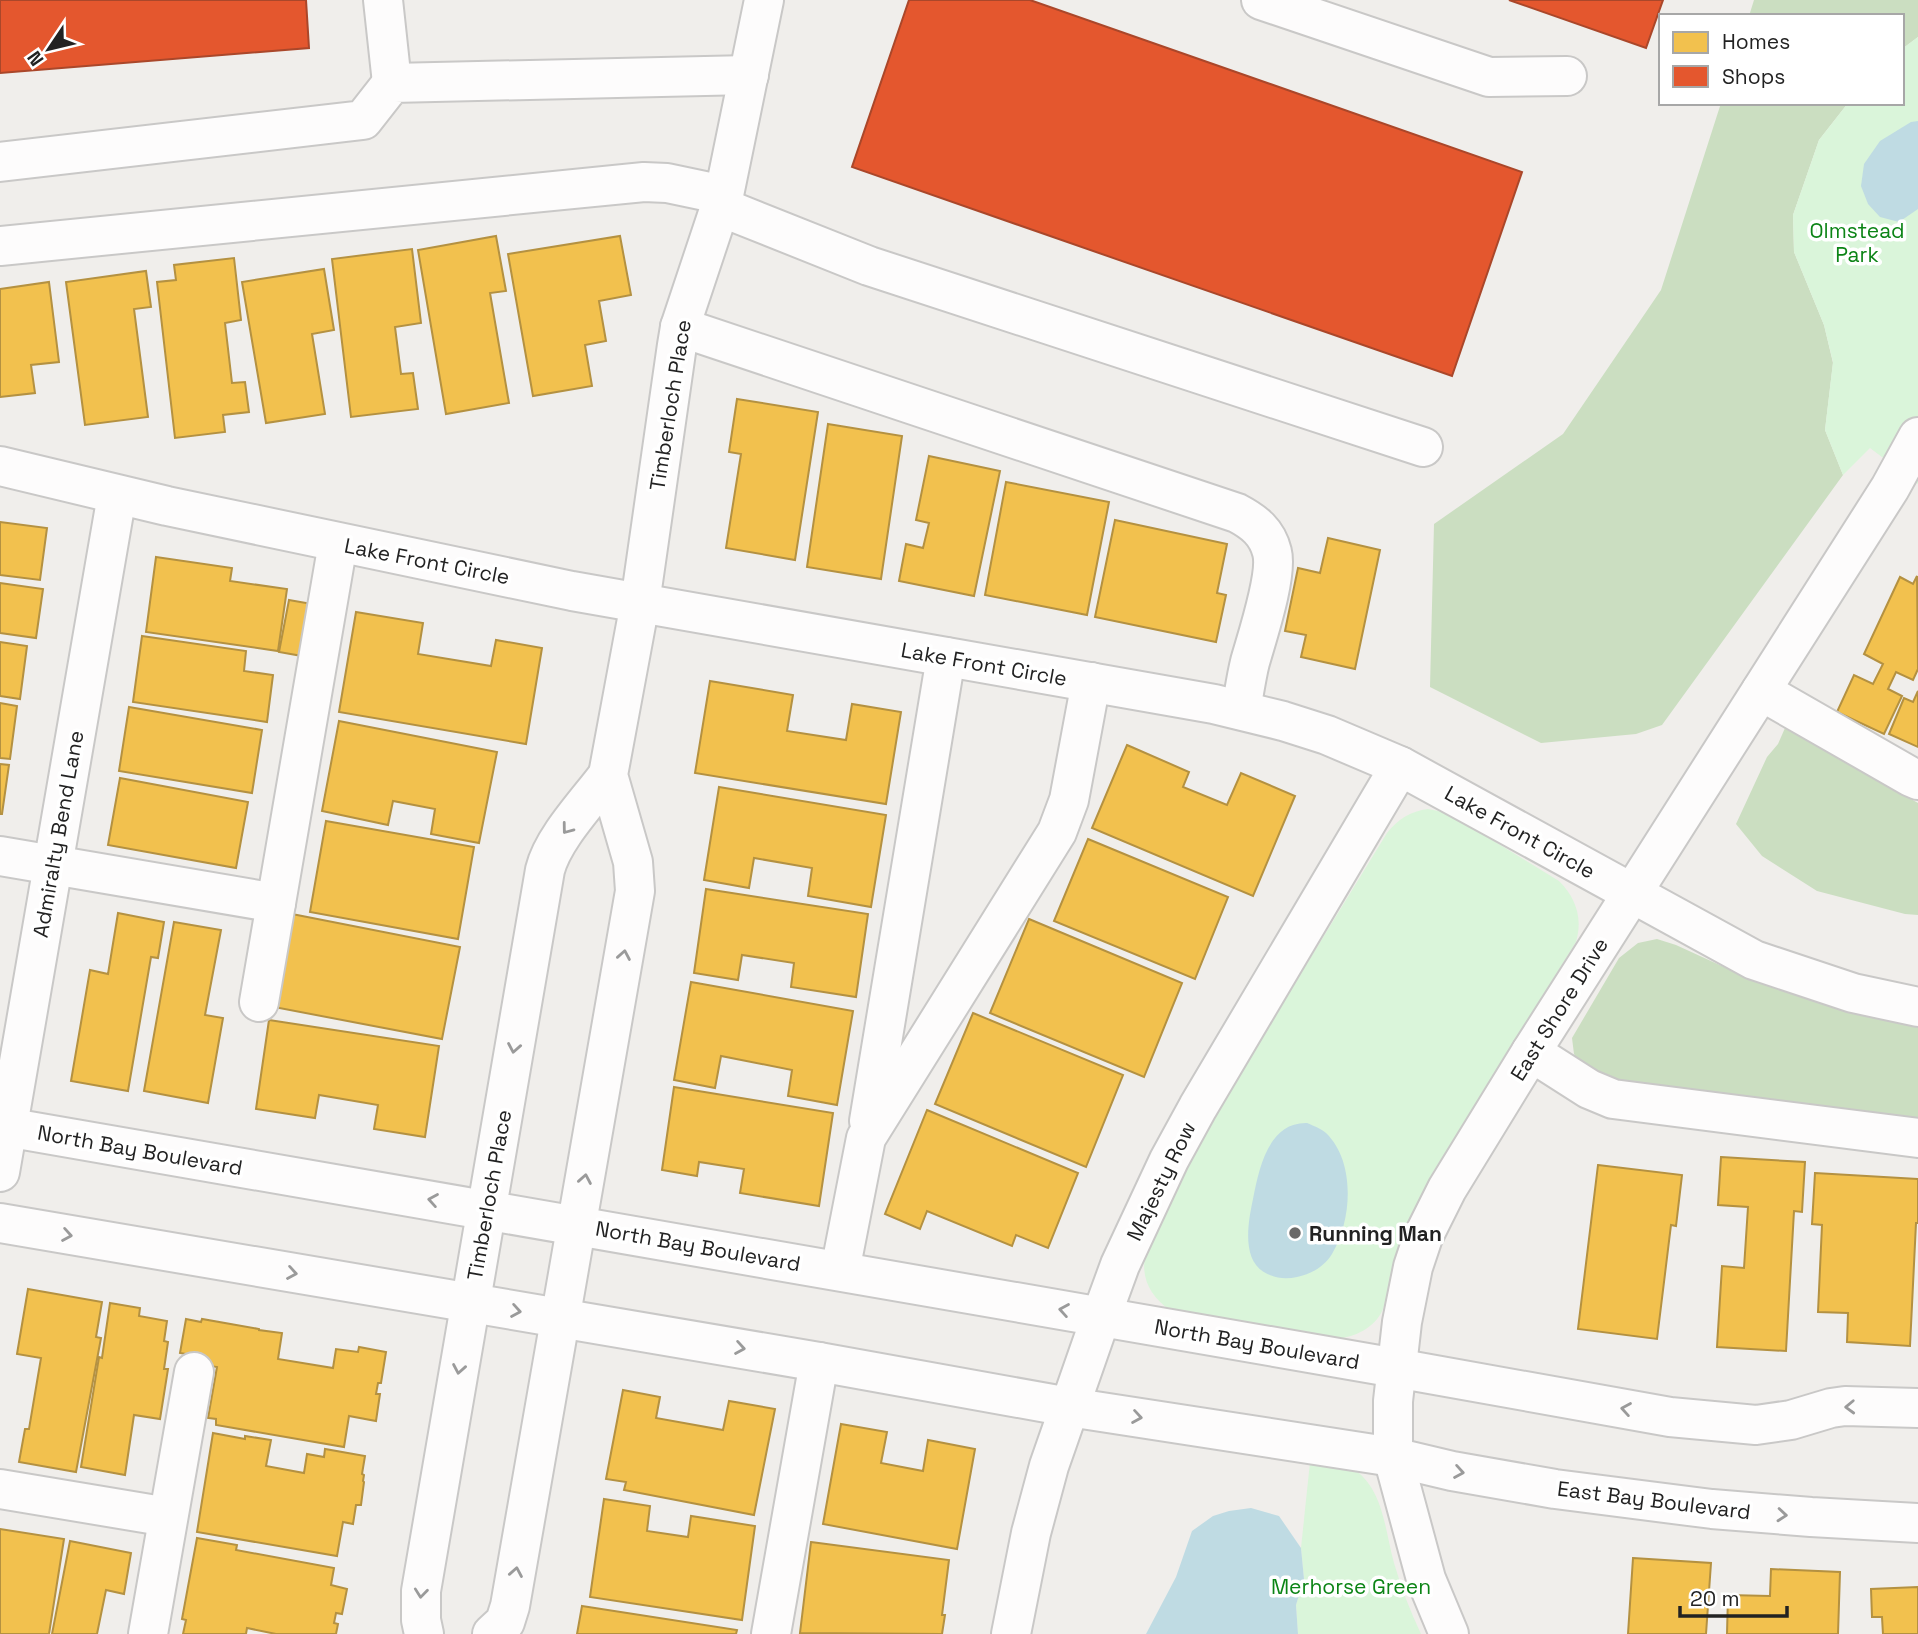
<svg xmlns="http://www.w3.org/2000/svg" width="1918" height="1634" font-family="'Space Grotesk',sans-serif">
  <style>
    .forest { fill: #cbdec1 }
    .park { fill: #daf5da }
    .water { fill: #bfdbe3 }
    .homes { fill: #f2c14e; stroke: #b49141; stroke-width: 2 }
    .shops { fill: #e4572e; stroke: #aa472a; stroke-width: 2 }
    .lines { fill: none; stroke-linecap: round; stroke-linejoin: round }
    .minor-casing { stroke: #c9c8c7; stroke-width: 42 }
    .minor { stroke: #fdfcfc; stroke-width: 38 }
    .oneway { stroke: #9a9a9a }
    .poi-dot { fill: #6a6968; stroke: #fff; stroke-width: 2.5 }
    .labels { text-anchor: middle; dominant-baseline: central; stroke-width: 7; stroke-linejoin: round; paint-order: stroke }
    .park-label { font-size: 21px; fill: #0c8416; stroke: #fff }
    .street-label { font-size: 21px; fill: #222; stroke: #fff }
    .poi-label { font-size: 21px; font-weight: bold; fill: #222; stroke: #fff; text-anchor: start }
  </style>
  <rect width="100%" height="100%" fill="#f0eeeb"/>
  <g class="forest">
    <path d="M1754,0H1918V37L1902,49V16H1749Z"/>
    <path d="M1721,103H1848L1819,140L1793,215L1794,252L1824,325L1833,363L1825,430L1843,475L1662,725L1636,734L1541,743L1430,687L1434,524L1563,434L1661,290Z"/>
    <path d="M1785,728L1918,803V915L1905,914L1817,891L1762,856L1736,824L1767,757L1778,744Z"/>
    <path d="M1657,939L1676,945L1748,978L1918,1025V1124L1825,1115L1699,1091L1630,1088L1585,1073L1574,1054L1572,1038L1619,958L1638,943Z"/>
  </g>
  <g class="park">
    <path d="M1918,37V484L1870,448L1843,475L1825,430L1833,362L1824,325L1794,252L1793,215L1819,140L1848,103H1902V49Z"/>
    <path d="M1428,809L1448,813L1559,881C1576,898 1583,918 1576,942L1433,1172L1407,1229L1383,1309C1375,1328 1355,1337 1336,1339L1171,1311C1144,1292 1138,1269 1150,1238L1210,1122L1387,833C1398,819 1411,811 1428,809Z"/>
    <path d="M1310,1462L1355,1470C1384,1491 1385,1531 1394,1563C1401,1587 1410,1611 1421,1634H1298L1296,1605L1304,1579L1301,1548Z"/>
  </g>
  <g class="water">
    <path d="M1918,121V209L1899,222L1880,217L1868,204L1861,186L1864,164L1880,141L1911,122Z"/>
    <path d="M1307,1123C1314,1126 1320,1128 1326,1133C1356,1162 1352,1221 1332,1254C1324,1267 1311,1274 1297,1277C1288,1279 1279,1279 1270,1275C1240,1264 1248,1223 1253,1199C1259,1169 1268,1122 1307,1123Z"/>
    <path d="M1251,1508L1279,1516L1301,1548L1304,1579L1296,1605L1298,1634H1146L1176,1577L1192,1531L1213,1516L1229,1511Z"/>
  </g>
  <g class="homes">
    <path d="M496,236L506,291L490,293L509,403L446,414L418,250Z"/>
    <path d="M620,236L631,295L599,301L606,341L585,345L592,386L533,396L508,254Z"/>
    <path d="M412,249L421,323L395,327L401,374L413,373L418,409L351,417L332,259Z"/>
    <path d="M234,258L241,320L225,323L232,383L245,382L249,412L223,415L225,432L175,438L157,282L176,280L174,265Z"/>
    <path d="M324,269L334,330L312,334L325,414L266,423L242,282Z"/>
    <path d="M146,271L151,307L134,309L148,417L85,425L66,282Z"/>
    <path d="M49,282L59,362L31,365L35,393L0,397V289Z"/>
    <path d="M737,399L818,412L795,560L726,548L741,454L729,452Z"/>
    <path d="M828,424L902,436L881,579L807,567Z"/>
    <path d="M929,456L1000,471L974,596L899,581L906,544L923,548L929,523L916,520Z"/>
    <path d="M1006,482L1109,502L1087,615L985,595Z"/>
    <path d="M1115,520L1227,544L1217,593L1226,595L1216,642L1095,617Z"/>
    <path d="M0,522L47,528L40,580L0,575Z"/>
    <path d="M1328,538L1380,550L1355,669L1301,657L1306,635L1285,631L1298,568L1320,573Z"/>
    <path d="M156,557L232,568L230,581L287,589L278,651L146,632Z"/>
    <path d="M1917,576L1918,669L1913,680L1896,672L1888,689L1902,696L1884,734L1837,712L1854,675L1873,684L1883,664L1864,654L1900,577L1913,584Z"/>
    <path d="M0,583L43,589L36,638L0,633Z"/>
    <path d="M289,600L312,604L302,656L279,652Z"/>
    <path d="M356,612L423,623L418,654L491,666L496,640L542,648L526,744L339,712Z"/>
    <path d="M142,636L246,651L244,671L273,675L267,722L133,702Z"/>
    <path d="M0,642L27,646L20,699L0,696Z"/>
    <path d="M710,681L793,695L787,731L846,740L852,704L901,712L886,804L695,773Z"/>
    <path d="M1918,691V747L1889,734L1904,698L1913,702Z"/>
    <path d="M0,703L17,706L10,759L0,758Z"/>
    <path d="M129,707L262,730L252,793L119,771Z"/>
    <path d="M339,721L497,752L479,843L431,834L435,809L393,801L388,825L322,811Z"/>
    <path d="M1127,745L1189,772L1183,787L1227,805L1241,773L1295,796L1253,896L1092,828Z"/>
    <path d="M0,764L9,765L2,814H0Z"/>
    <path d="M120,778L248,802L236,868L108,845Z"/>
    <path d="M719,787L886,815L871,907L808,896L812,868L754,858L749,888L704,880Z"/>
    <path d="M326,821L474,847L458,939L310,912Z"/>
    <path d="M1088,839L1228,897L1195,979L1054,921Z"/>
    <path d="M706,889L868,914L856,997L791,987L794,963L742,955L738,980L694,973Z"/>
    <path d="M118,913L164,922L158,958L151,957L128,1091L71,1081L90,970L108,974Z"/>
    <path d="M292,914L460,947L442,1039L274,1007Z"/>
    <path d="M1029,919L1182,983L1144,1077L990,1013Z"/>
    <path d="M174,922L221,930L205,1015L223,1018L208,1103L144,1091Z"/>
    <path d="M691,982L853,1011L837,1105L788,1096L792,1070L721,1056L715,1088L674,1080Z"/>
    <path d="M973,1013L1123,1075L1086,1167L935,1104Z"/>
    <path d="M269,1020L439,1046L425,1137L374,1129L378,1105L319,1095L315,1118L256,1109Z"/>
    <path d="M674,1087L833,1113L819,1206L740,1193L744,1169L699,1162L697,1176L662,1170Z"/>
    <path d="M927,1110L1078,1173L1048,1248L1016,1235L1012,1246L927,1211L920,1229L885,1214Z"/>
    <path d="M1721,1157L1805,1162L1802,1212L1794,1211L1786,1351L1717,1347L1722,1266L1744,1268L1748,1207L1718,1205Z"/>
    <path d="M1598,1165L1682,1175L1676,1226L1671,1225L1657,1339L1578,1329Z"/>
    <path d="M1815,1173L1918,1179V1223H1916L1910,1346L1847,1342L1848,1313L1818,1312L1822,1225L1812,1224Z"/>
    <path d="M28,1289L102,1302L96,1337L101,1338L76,1472L19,1462L25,1429H29L41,1358L17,1354Z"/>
    <path d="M110,1303L140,1308L139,1316L167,1321L164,1341L168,1342L164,1369H168L160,1419L134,1415L125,1475L81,1467L99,1357L102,1358Z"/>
    <path d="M186,1319L201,1322L202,1319L259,1329V1330L282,1333L278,1359L333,1368L336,1349L358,1352L359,1347L386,1352L381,1383H378L376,1394H380L376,1421L349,1416L344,1447L216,1425V1419L208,1418L217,1367L191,1363L192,1355L180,1353Z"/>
    <path d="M623,1390L660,1397L656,1418L723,1430L729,1401L775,1409L754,1515L624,1490L626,1482L606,1479Z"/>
    <path d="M841,1424L887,1432L881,1463L923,1471L928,1440L975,1449L957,1549L823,1524Z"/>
    <path d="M213,1433L245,1439V1436L271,1440L266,1466L304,1473L307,1454L324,1457L325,1449L365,1456L362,1474L364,1475L363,1481L364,1482L361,1505H356L353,1524L343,1522L337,1556L197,1532Z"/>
    <path d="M604,1499L650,1506L647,1531L688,1537L691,1516L755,1526L742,1620L590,1597Z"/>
    <path d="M0,1529L64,1539L49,1634H0Z"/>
    <path d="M197,1538L237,1545L236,1550L334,1568L331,1585L347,1589L342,1614L336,1613L334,1623L338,1624L336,1634H276L247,1628L246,1634H183L186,1620L182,1619Z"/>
    <path d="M70,1541L131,1553L124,1594L106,1590L97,1634H52Z"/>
    <path d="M811,1542L949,1560L942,1615H945L942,1634L800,1633Z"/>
    <path d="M1633,1558L1711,1563L1706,1634H1628Z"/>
    <path d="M1771,1569L1840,1572L1838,1634H1727L1728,1595L1770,1596Z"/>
    <path d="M1918,1587V1634H1883L1882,1617H1872L1871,1589Z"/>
    <path d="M582,1606L737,1630L736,1634H577Z"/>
  </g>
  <g class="shops">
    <path d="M0,0H306L309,48L0,73Z"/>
    <path d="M909,0H1030L1522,172L1452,376L852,167Z"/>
    <path d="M1509,0H1663L1646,48Z"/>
  </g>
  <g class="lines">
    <defs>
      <g id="minor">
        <path d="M383,0L392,83"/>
        <path d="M1261,0L1489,77L1567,76"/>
        <path d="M0,162L363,120L392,83L749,75"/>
        <path d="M721,207L869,266L1423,447"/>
        <path d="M0,246L644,182L667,183L724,195"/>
        <path d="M680,327L1237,513C1254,522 1267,532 1272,552C1278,575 1257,637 1250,662C1246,678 1244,694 1241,710"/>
        <path d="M0,466L167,506L572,591L1214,704L1283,721L1327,735L1400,766L1754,960L1853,993L1918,1007"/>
        <path d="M1761,691L1911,777L1918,780"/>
        <path d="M0,856L276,903"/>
        <path d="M259,1002L338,543"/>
        <path d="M1531,1052L1589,1089L1613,1099L1918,1138"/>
        <path d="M869,1121L946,657"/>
        <path d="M0,1126L1396,1368L1670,1417L1756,1425L1791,1420L1831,1408L1845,1406L1918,1408"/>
        <path d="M0,1172L117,495"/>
        <path d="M0,1223L819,1362L1069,1407L1393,1457L1452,1471L1555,1489L1712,1509L1811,1517L1918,1523"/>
        <path d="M840,1271L866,1138L1057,832L1069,800L1091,682"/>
        <path d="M0,1489L168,1517"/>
        <path d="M148,1634L194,1372"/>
        <path d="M424,1634L421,1620V1591L545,870C553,838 588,802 608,775"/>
        <path d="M492,1634L505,1622L510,1606L635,891L633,862L608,775L640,603L677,345L680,327L724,195L764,0"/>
        <path d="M771,1634L819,1362"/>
        <path d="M1011,1634L1031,1533L1049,1466L1101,1317L1120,1265L1169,1160L1198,1107L1400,766"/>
        <path d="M1449,1634L1426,1579L1393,1457V1401L1402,1322L1413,1267L1423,1237L1447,1189L1531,1052L1890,488L1918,437"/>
      </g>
    </defs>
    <use href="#minor" class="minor-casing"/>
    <use href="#minor" class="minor"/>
  </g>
  <defs><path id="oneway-chevron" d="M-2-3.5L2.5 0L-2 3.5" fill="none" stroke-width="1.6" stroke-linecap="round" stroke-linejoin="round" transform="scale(1.75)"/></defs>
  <g class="oneway">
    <use href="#oneway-chevron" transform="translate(567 829) rotate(127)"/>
    <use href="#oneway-chevron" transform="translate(624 955) rotate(-80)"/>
    <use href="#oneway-chevron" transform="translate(514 1048) rotate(100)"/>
    <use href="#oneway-chevron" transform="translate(585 1179) rotate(-80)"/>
    <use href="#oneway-chevron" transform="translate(433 1200) rotate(-170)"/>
    <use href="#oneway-chevron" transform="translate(67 1235) rotate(10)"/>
    <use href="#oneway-chevron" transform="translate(292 1273) rotate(10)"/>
    <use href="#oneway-chevron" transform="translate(1064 1310) rotate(-170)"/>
    <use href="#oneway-chevron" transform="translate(516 1311) rotate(10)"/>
    <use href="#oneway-chevron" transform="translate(740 1348) rotate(10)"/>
    <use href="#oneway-chevron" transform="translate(459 1369) rotate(100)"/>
    <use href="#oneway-chevron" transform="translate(1850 1407) rotate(178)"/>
    <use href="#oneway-chevron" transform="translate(1626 1409) rotate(-170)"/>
    <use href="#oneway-chevron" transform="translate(1137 1417) rotate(9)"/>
    <use href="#oneway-chevron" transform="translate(1459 1472) rotate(10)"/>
    <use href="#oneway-chevron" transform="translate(1782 1515) rotate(5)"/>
    <use href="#oneway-chevron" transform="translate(516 1572) rotate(-80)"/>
    <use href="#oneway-chevron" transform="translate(421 1593) rotate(96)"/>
  </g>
  <circle class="poi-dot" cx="1295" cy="1233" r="7"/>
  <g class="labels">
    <g class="park-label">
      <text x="1857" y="230">Olmstead<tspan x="1857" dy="24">Park</tspan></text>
      <text x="1351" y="1586">Merhorse Green</text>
    </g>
    <g class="street-label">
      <text transform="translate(670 405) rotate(-81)">Timberloch Place</text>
      <text transform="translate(427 561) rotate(11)">Lake Front Circle</text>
      <text transform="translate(984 664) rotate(10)">Lake Front Circle</text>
      <text transform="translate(1520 832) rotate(29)">Lake Front Circle</text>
      <text transform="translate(58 834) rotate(-80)">Admiralty Bend Lane</text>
      <text transform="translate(1559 1009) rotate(-58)">East Shore Drive</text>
      <text transform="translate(140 1150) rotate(10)">North Bay Boulevard</text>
      <text transform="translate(1161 1181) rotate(-64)">Majesty Row</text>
      <text transform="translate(489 1195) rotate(-80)">Timberloch Place</text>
      <text transform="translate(698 1246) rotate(10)">North Bay Boulevard</text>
      <text transform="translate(1257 1344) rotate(10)">North Bay Boulevard</text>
      <text transform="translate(1654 1500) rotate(7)">East Bay Boulevard</text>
    </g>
    <g class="poi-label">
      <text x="1309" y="1233">Running Man</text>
    </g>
  </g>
  <rect x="1659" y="14" width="245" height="91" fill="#ffffff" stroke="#a7a7a7" stroke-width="2"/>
  <rect x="1673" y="32" width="35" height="21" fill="#f2c14e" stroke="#a7a7a7" stroke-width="2"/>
  <text x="1722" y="49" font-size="21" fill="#222222">Homes</text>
  <rect x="1673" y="66" width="35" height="21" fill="#e4572e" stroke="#a7a7a7" stroke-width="2"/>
  <text x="1722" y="84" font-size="21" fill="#222222">Shops</text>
  <g transform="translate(49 49) rotate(235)" stroke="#ffffff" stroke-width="5" paint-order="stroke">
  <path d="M0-5L12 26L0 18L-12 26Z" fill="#222222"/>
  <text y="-10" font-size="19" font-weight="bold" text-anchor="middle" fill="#222222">N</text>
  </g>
  <path d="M1680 1606v10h107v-10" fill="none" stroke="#222222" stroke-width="3.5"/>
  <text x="1690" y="1606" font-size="21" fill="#222222" stroke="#ffffff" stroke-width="5" paint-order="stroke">20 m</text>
</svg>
